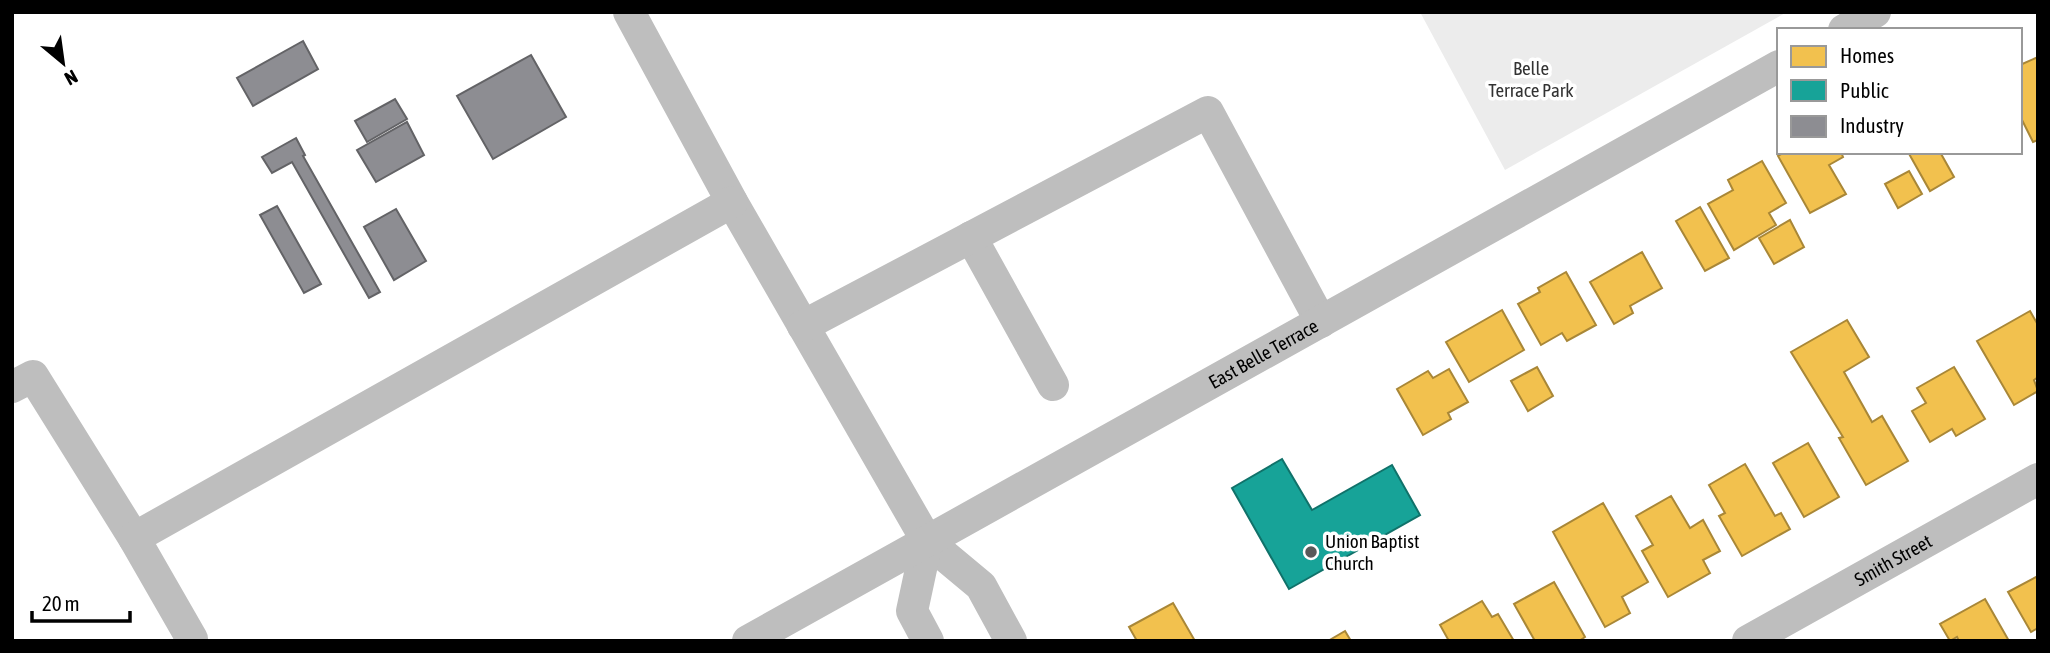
<svg xmlns="http://www.w3.org/2000/svg" width="2050" height="653" font-family="'Asap Condensed',sans-serif">
  <style>
    .green { fill: #ececec }
    .homes { fill: #f2c14e; stroke: #a98737; stroke-width: 2 }
    .public { fill: #17a398; stroke: #10726a; stroke-width: 2 }
    .industry { fill: #8d8d92; stroke: #636366; stroke-width: 2 }
    .lines { fill: none; stroke-linecap: round; stroke-linejoin: round }
    .minor { stroke: #bebebe; stroke-width: 32 }
    .poi-dot { fill: #595959; stroke: #fff; stroke-width: 2.5 }
    .labels { text-anchor: middle; dominant-baseline: central; stroke-width: 7; stroke-linejoin: round; paint-order: stroke }
    .park-label { font-size: 19px; fill: #333; stroke: #fff }
    .street-label { font-size: 19px; fill: #000; stroke: #fff }
    .poi-label { font-size: 19px; fill: #000; stroke: #fff; text-anchor: start }
  </style>
  <rect width="100%" height="100%" fill="#fff"/>
  <path class="green" d="M1420,12H1787L1505,170Z"/>
  <g class="homes">
    <path d="M2038,57V140L2033,142L2020,116V65Z"/>
    <path d="M1785,152H1841L1843,157L1829,165L1846,194L1810,213L1778,156Z"/>
    <path d="M1908,152H1940L1954,177L1930,191Z"/>
    <path d="M1762,161L1786,203L1769,213L1776,225L1734,250L1708,204L1733,190L1728,180Z"/>
    <path d="M1909,171L1922,194L1898,208L1885,184Z"/>
    <path d="M1700,207L1729,258L1705,271L1676,221Z"/>
    <path d="M1790,220L1804,247L1774,264L1759,238Z"/>
    <path d="M1642,252L1662,288L1630,306L1633,313L1614,324L1590,282Z"/>
    <path d="M1566,272L1596,325L1567,341L1562,333L1541,345L1518,304L1540,292L1538,288Z"/>
    <path d="M1502,310L1524,350L1469,382L1446,342Z"/>
    <path d="M2030,311L2038,325V377L2034,380L2038,391L2014,405L1977,341Z"/>
    <path d="M1847,320L1869,357L1844,372L1872,422L1882,416L1908,461L1866,485L1839,438L1843,437L1791,352Z"/>
    <path d="M1537,367L1553,396L1528,411L1511,381Z"/>
    <path d="M1954,367L1985,419L1956,436L1952,429L1930,442L1912,411L1926,403L1917,388Z"/>
    <path d="M1449,369L1468,402L1448,413L1451,419L1423,435L1397,389L1428,371L1433,378Z"/>
    <path d="M1808,443L1839,497L1804,517L1773,463Z"/>
    <path d="M1745,464L1775,516L1781,513L1790,529L1742,556L1719,516L1725,513L1709,485Z"/>
    <path d="M1671,496L1690,528L1703,520L1720,551L1703,560L1710,573L1668,597L1642,551L1653,545L1636,516Z"/>
    <path d="M1603,503L1648,582L1622,597L1630,613L1605,627L1553,532Z"/>
    <path d="M2038,576V628L2031,632L2008,592Z"/>
    <path d="M1554,582L1585,637L1579,641H1535L1514,604Z"/>
    <path d="M1985,599L2009,641H1959L1957,637L1950,641L1940,624Z"/>
    <path d="M1482,601L1492,617L1498,614L1514,641H1449L1440,625Z"/>
    <path d="M1173,603L1195,641H1137L1129,627Z"/>
    <path d="M1345,631L1351,641H1328Z"/>
  </g>
  <path class="public" d="M1282,459L1312,510L1392,465L1420,515L1289,589L1232,488Z"/>
  <g class="industry">
    <path d="M303,41L318,69L253,106L237,78Z"/>
    <path d="M531,55L566,117L493,159L457,96Z"/>
    <path d="M395,99L407,119L367,142L355,121Z"/>
    <path d="M407,122L424,155L376,182L357,150Z"/>
    <path d="M296,138L305,155L303,156L380,292L369,298L292,162L272,173L262,157Z"/>
    <path d="M277,206L321,284L304,293L260,215Z"/>
    <path d="M396,209L426,261L394,280L364,227Z"/>
  </g>
  <g class="lines">
    <g class="minor">
      <path d="M629,12L732,202L927,541L981,586L1011,641"/>
      <path d="M1844,30L1875,12"/>
      <path d="M971,237L1053,385"/>
      <path d="M803,326L1208,112L1321,322"/>
      <path d="M12,387L33,376L134,538"/>
      <path d="M927,541L912,611L928,641"/>
      <path d="M189,641L192,639L134,538L732,202"/>
      <path id="s1" d="M748,641L1779,66"/>
      <path id="s2" d="M1748,641L2038,479"/>
    </g>
  </g>
  <circle class="poi-dot" cx="1311" cy="552" r="7"/>
  <g class="labels">
    <g class="park-label">
      <text x="1531" y="68">Belle<tspan x="1531" dy="22">Terrace Park</tspan></text>
    </g>
    <g class="street-label">
      <text stroke="none"><textPath href="#s1" startOffset="590">East Belle Terrace</textPath></text>
      <text stroke="none"><textPath href="#s2" startOffset="166">Smith Street</textPath></text>
    </g>
    <g class="poi-label">
      <text x="1325" y="541">Union Baptist<tspan x="1325" dy="22">Church</tspan></text>
    </g>
  </g>
  <rect width="2050" height="653" fill="none" stroke="#000000" stroke-width="28"/>
  <rect x="1777" y="28" width="245" height="126" fill="#ffffff" stroke="#999999" stroke-width="2"/>
  <rect x="1791" y="46" width="35" height="21" fill="#f2c14e" stroke="#999999" stroke-width="2"/>
  <text x="1840" y="63" font-size="21" fill="#000000">Homes</text>
  <rect x="1791" y="80" width="35" height="21" fill="#17a398" stroke="#999999" stroke-width="2"/>
  <text x="1840" y="98" font-size="21" fill="#000000">Public</text>
  <rect x="1791" y="116" width="35" height="21" fill="#8d8d92" stroke="#999999" stroke-width="2"/>
  <text x="1840" y="133" font-size="21" fill="#000000">Industry</text>
  <g transform="translate(63 63) rotate(151)" stroke="#ffffff" stroke-width="5" paint-order="stroke">
  <path d="M0-5L12 26L0 18L-12 26Z" fill="#000000"/>
  <text y="-10" font-size="19" font-weight="bold" text-anchor="middle" fill="#000000">N</text>
  </g>
  <path d="M32 611v10h98v-10" fill="none" stroke="#000000" stroke-width="3.5"/>
  <text x="42" y="611" font-size="21" fill="#000000" stroke="#ffffff" stroke-width="5" paint-order="stroke">20 m</text>
</svg>
